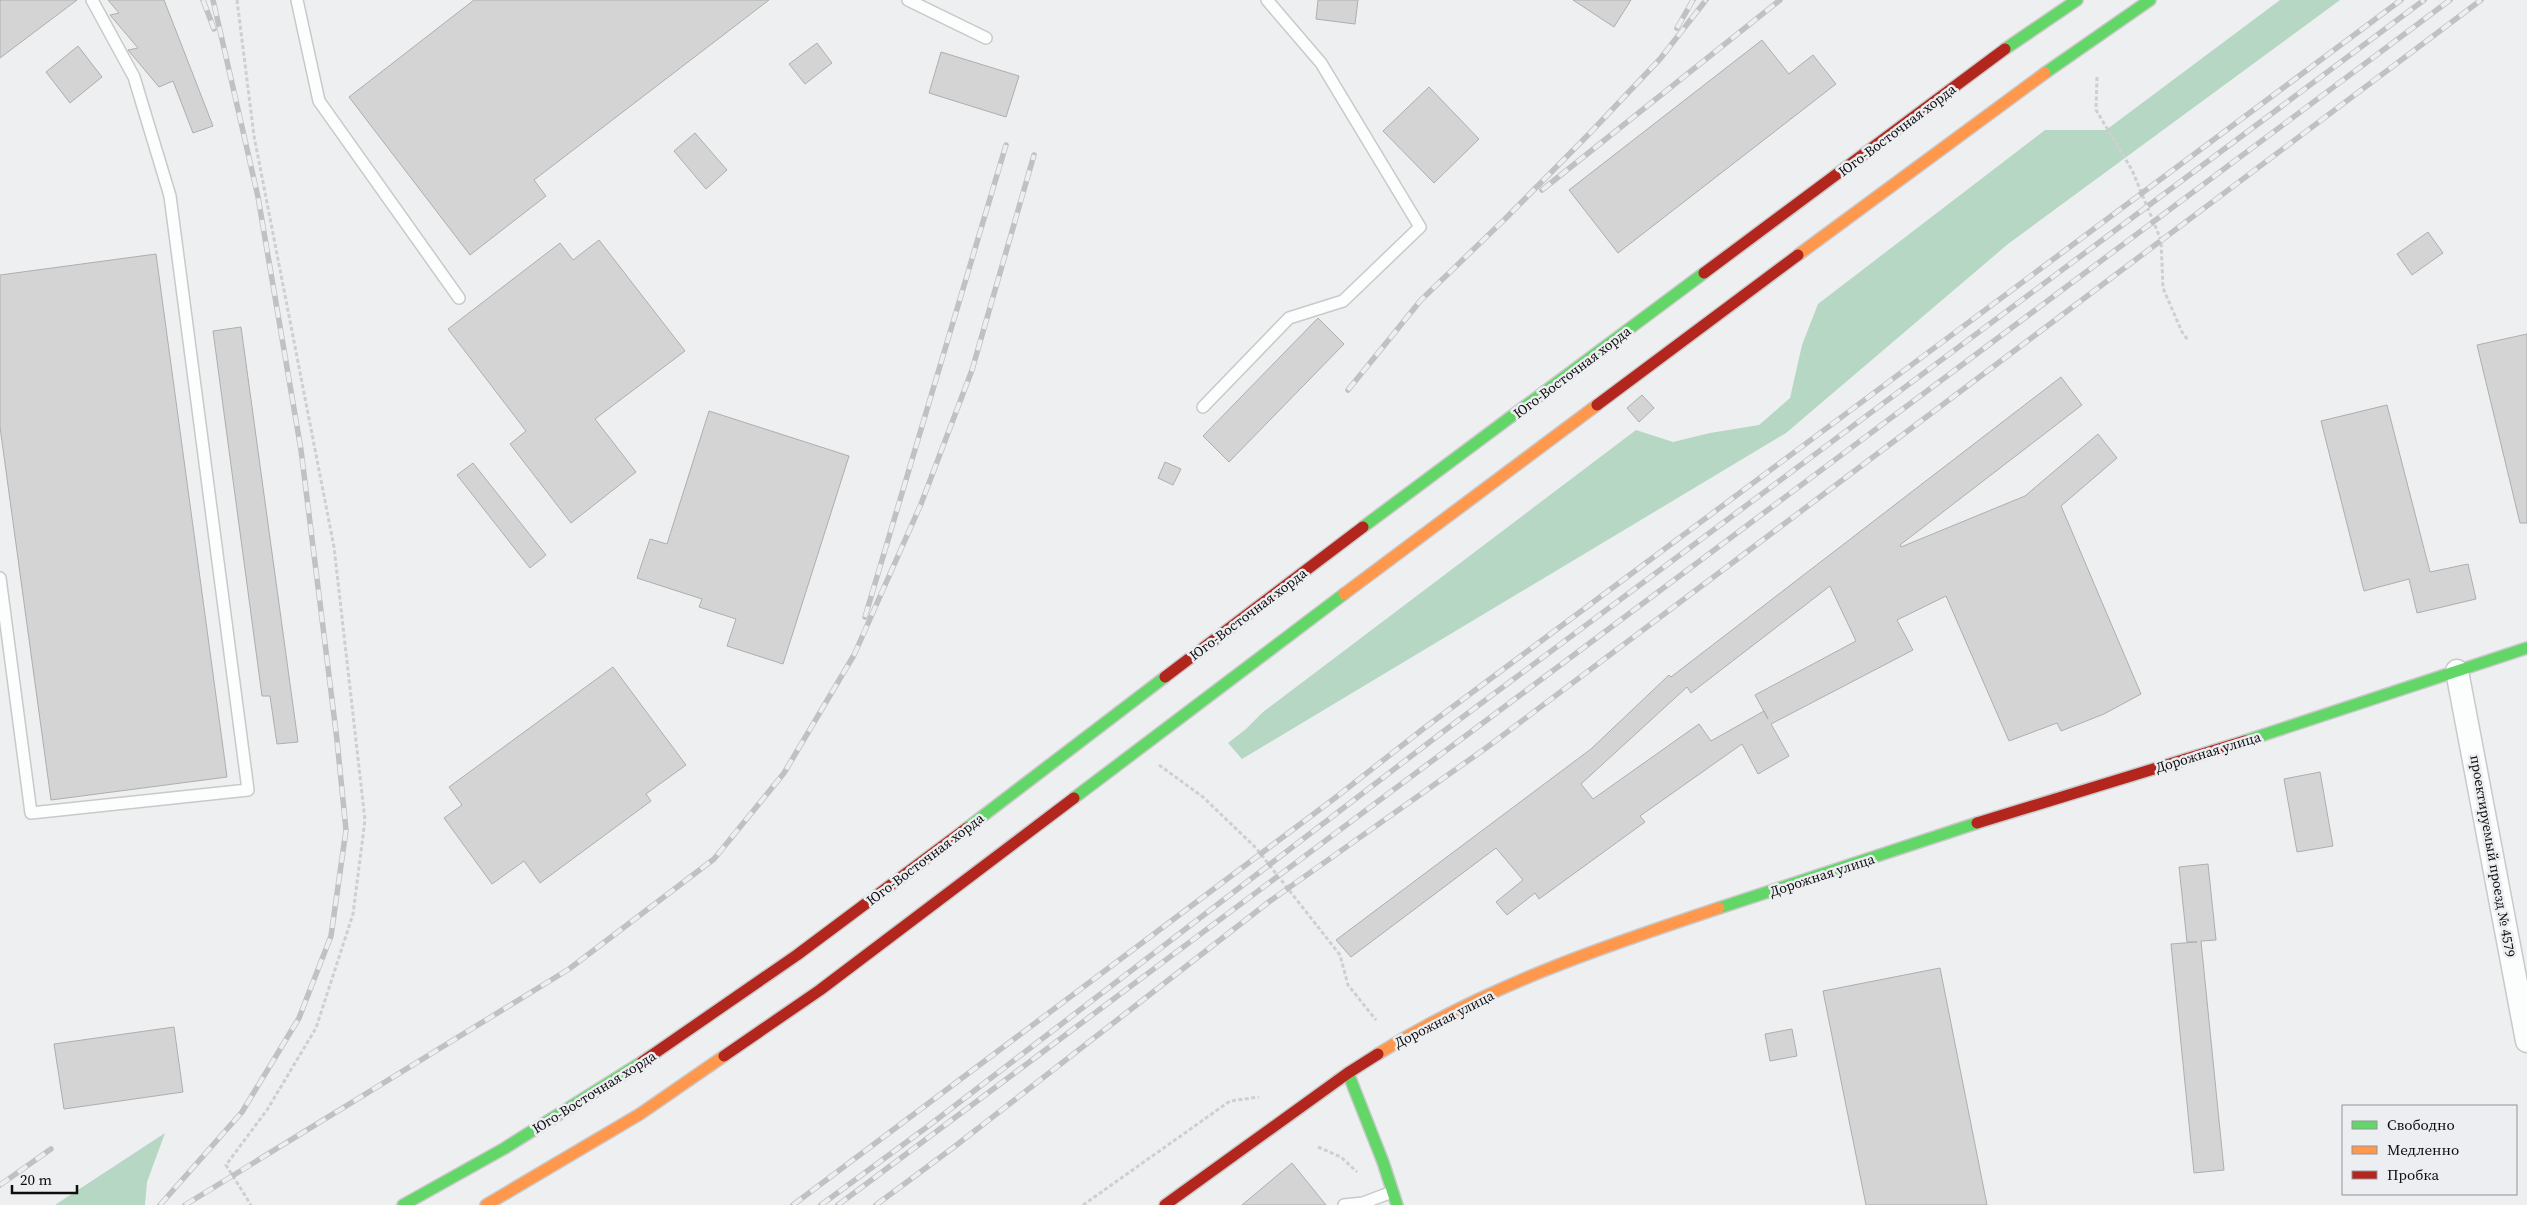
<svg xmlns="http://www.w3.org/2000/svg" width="2527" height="1205" font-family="'Source Serif 4',serif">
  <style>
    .forest { fill: #b6d7c4 }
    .building { fill: #d3d4d3; stroke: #aeaeae; fill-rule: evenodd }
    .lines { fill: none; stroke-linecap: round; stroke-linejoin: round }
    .lane-casing { stroke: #c9c9ca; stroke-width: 14 }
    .street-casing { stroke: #c9c9ca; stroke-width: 25 }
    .fast-casing { stroke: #c9c9ca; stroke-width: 14 }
    .slow-casing { stroke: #c9c9ca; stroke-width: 14 }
    .jam-casing { stroke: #c9c9ca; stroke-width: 14 }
    .path { stroke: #cfcfd0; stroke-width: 3; stroke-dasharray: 4 2.5; stroke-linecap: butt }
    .lane { stroke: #fcfdfd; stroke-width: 11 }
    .street { stroke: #fcfdfd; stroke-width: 22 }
    .fast { stroke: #63d668; stroke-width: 11 }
    .slow { stroke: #ff974d; stroke-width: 11 }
    .jam { stroke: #b3261e; stroke-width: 11 }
    .rail-casing { stroke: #c1c1c2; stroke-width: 5.5 }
    .rail { stroke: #edeef1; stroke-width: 4; stroke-dasharray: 11; stroke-linecap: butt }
    .labels { text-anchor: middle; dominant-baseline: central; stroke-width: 5; stroke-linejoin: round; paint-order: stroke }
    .street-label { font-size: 14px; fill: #0e0e0f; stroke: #edeef1 }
  </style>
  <rect width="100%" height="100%" fill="#eeeff0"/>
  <g class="forest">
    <path d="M2280,0H2340L2008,244L1786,433L1242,759L1228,743L1246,729L1263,712L1636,430L1673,442L1710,433L1759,425L1790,398L1802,345L1818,304L2045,130H2106Z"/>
    <path d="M165,1133L147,1182L145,1205H55Z"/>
  </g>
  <g class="building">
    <path d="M0,0H77L0,58Z"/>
    <path d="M108,0H164L213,126L193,133L173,81L159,87L128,50L138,48L110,15L119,13Z"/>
    <path d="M474,0H769L534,180L546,196L470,255L349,97Z"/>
    <path d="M1318,0H1358L1355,24L1316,19Z"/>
    <path d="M1573,0H1631L1614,27Z"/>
    <path d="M1762,40L1789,74L1813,55L1836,84L1618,253L1569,190Z"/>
    <path d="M817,43L832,63L805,84L789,64Z"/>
    <path d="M78,46L102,77L70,103L46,72Z"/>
    <path d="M941,52L1019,76L1006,117L929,93Z"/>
    <path d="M1429,87L1479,139L1434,183L1383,131Z"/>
    <path d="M695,133L727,170L706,189L674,151Z"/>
    <path d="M2428,232L2443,253L2412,275L2397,254Z"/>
    <path d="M599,240L685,351L595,419L636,472L571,523L510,444L526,431L448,329L560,243L573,260Z"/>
    <path d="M156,254L227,777L51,800L0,427V275Z"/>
    <path d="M1318,318L1344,344L1229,462L1203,436Z"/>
    <path d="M241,327L298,742L277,744L270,696H262L213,331Z"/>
    <path d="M2527,334V523H2520L2477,345Z"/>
    <path d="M2061,377L2082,405L1900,545L1901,547L2025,496L2098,434L2117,458L2061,506L2141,694L2104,714L2061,731L2057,723L2009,741L1946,596L1897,620L1913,650L1771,724L1789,756L1758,774L1742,744L1640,816L1645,822L1539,899L1535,893L1507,915L1496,902L1523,880L1496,848L1351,957L1336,940L1591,749L1669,675L1671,677ZM1830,586L1856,641L1755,695L1768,719L1764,711L1711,741L1699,724L1593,799L1581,784L1687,687L1691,693Z"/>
    <path d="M1642,395L1654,408L1639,422L1627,408Z"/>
    <path d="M2387,405L2430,572L2468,564L2476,599L2417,613L2409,579L2364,591L2321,421Z"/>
    <path d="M709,411L849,456L783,664L727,646L736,619L699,607L702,599L637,578L650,539L667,544Z"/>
    <path d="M1165,462L1181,469L1173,485L1158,478Z"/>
    <path d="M473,463L546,555L530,568L457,475Z"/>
    <path d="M613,667L686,765L646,794L651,801L540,883L524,861L492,884L444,818L462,805L449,787Z"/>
    <path d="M2320,772L2333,846L2297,852L2284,779Z"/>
    <path d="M2208,864L2216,940L2201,941L2224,1170L2194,1173L2171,944L2197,942H2187L2179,867Z"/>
    <path d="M1940,968L1987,1205H1866L1823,991Z"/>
    <path d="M174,1027L183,1092L64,1109L54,1044Z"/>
    <path d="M1792,1029L1797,1056L1770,1061L1765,1034Z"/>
    <path d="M1292,1163L1326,1205H1242Z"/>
  </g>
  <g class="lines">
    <defs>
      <g id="lane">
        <path d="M297,0L319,101L459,298"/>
        <path d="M908,0L986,38"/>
        <path d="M1203,407L1289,318L1343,301L1420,227L1321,63L1267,0"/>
        <path d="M0,578L31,813L248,790L170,196L134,77L92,0"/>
        <path d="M1344,1205L1363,1203L1392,1192"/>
      </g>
      <path id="street" d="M2457,671L2527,1041"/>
      <g id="fast">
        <path d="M2005,49L2077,0"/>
        <path d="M2045,73L2150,0"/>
        <path d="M1363,527L1704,273"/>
        <path d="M2245,741L2527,648"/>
        <path d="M1074,798L1344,594"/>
        <path d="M967,828L1165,677"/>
        <path d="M1719,908L1977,823"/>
        <path d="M1348,1073L1383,1162L1397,1205"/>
        <path d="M403,1205L505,1148L642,1062"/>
      </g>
      <g id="slow">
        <path d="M1798,255L2045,73"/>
        <path d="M1344,594L1597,405"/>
        <path d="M1378,1054C1484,987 1602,947 1719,908"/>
        <path d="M486,1205L640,1114L724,1056"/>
      </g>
      <g id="jam">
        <path d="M1704,273L2005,49"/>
        <path d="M1597,405L1798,255"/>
        <path d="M1165,677L1363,527"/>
        <path d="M1977,823L2245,741"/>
        <path d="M724,1056L820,990L1074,798"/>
        <path d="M642,1062L797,955L967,828"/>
        <path d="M1165,1205L1348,1073L1378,1054"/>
      </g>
    </defs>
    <use href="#lane" class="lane-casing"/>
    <use href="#street" class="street-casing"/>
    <use href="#fast" class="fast-casing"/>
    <use href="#slow" class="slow-casing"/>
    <use href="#jam" class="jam-casing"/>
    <g class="path">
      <path d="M237,0L254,136L334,547L365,820L353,914L316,1028L267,1110L226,1165L251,1205"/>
      <path d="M2097,77L2096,110L2132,170L2161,240L2163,288L2182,332L2188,340"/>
      <path d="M1159,765L1203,797L1256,848L1340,955L1348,985L1376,1020"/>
      <path d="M1318,1147L1341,1157L1357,1172"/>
      <path d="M1083,1205L1230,1101L1259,1097"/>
    </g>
    <use href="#lane" class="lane"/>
    <use href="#street" class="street"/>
    <use href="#fast" class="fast"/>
    <use href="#slow" class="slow"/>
    <use href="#jam" class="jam"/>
    <defs>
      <g id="rail">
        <path d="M203,0L214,29"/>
        <path d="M1677,28L1693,0"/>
        <path d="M1542,190L1780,0"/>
        <path d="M1348,390L1421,300L1505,219L1590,133L1660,59L1706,0"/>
        <path d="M865,617L1006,145"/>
        <path d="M0,1185L51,1149"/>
        <path d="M160,1205L242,1112L299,1018L331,936L346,830L337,740L301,450L258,197L213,0"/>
        <path d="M185,1205L569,969L714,859L784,773L854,655L921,504L972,370L1034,155"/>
        <path d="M793,1205L1335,798L1423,729L2401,0"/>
        <path d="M821,1205L927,1127L1444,731L2424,0"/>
        <path d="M838,1205L2450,0"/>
        <path d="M876,1205L954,1147L1270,901L1486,748L2481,0"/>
      </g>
    </defs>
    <use href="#rail" class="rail-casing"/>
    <use href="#rail" class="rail"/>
  </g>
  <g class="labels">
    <g class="street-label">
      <text transform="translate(1897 130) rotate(-37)">Юго-Восточная хорда</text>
      <text transform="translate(1572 372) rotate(-37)">Юго-Восточная хорда</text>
      <text transform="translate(1248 614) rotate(-37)">Юго-Восточная хорда</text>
      <text transform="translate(2208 752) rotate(-17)">Дорожная улица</text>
      <text transform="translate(2493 856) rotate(80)">проектируемый проезд № 4579</text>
      <text transform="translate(925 859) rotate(-37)">Юго-Восточная хорда</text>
      <text transform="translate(1822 875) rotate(-18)">Дорожная улица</text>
      <text transform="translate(1444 1019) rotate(-27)">Дорожная улица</text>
      <text transform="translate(594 1092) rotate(-32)">Юго-Восточная хорда</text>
    </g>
  </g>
  <rect x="2342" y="1105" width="175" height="90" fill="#edeef1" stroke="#949497"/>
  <rect x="2352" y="1121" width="25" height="8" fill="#63d668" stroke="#949497"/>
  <text x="2387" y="1130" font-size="15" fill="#0e0e0f">Свободно</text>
  <rect x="2352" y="1146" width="25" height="8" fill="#ff974d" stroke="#949497"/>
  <text x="2387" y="1155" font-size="15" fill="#0e0e0f">Медленно</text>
  <rect x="2352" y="1171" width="25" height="8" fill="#b3261e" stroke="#949497"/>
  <text x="2387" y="1180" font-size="15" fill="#0e0e0f">Пробка</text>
  <path d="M12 1185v8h65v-8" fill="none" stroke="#0e0e0f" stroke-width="2.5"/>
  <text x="20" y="1185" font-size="15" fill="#0e0e0f" stroke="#edeef1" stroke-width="4" paint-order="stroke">20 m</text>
</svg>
